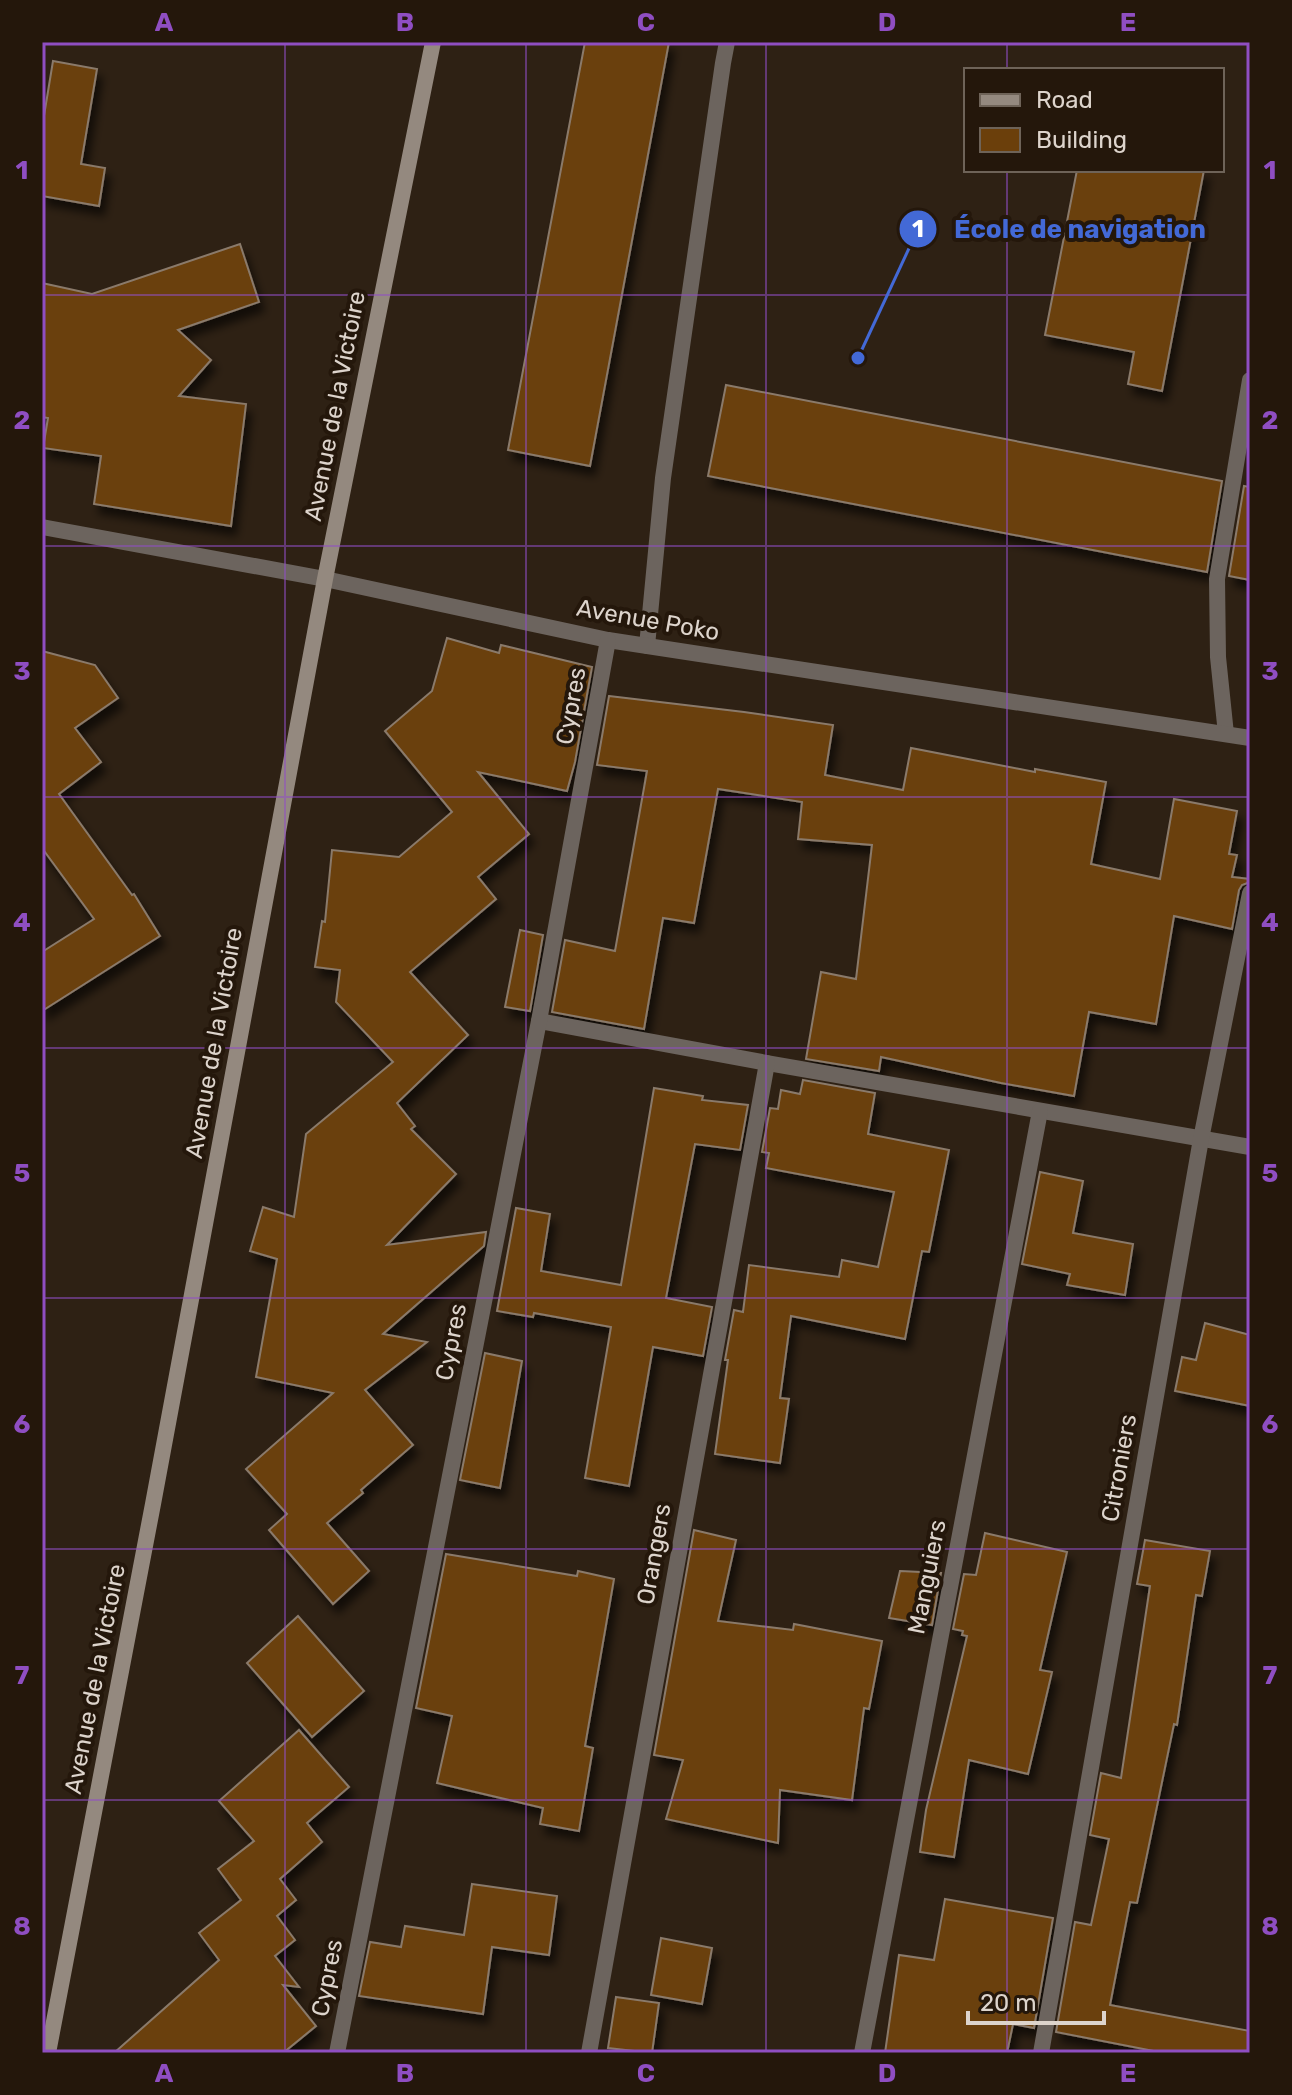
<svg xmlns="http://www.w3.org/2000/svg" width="1292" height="2095" font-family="Rubik,sans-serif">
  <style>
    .building { fill: #6b3f0b; stroke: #8a7a6b; stroke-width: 2; filter: url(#shadow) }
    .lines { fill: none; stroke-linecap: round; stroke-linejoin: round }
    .service { stroke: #6c645e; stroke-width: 16 }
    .minor { stroke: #6c645e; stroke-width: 16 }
    .secondary { stroke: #94897f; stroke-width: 16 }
    .grid { fill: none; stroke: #8f4ec2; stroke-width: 2; stroke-opacity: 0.55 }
    .labels { text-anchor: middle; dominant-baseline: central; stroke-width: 8; stroke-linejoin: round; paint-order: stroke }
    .street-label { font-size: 24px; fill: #ddd4cc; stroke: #24170b }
    .leader { fill: none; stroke: #4369d6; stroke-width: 3 }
    .callout-dot { fill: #4369d6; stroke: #24170b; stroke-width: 3 }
    .mark-label { font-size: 24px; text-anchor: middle; font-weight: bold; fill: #fff }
    .callout-label { font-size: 26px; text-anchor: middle; font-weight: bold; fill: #4369d6; stroke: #24170b; stroke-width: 8; stroke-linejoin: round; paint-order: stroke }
    .neatline { fill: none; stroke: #8f4ec2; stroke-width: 3 }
    .grid-label { font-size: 26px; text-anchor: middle; font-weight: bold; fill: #8f4ec2 }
  </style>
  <defs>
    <filter id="shadow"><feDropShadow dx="5" dy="9" stdDeviation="4" flood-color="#0009"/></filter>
  </defs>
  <rect width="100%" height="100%" fill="#2e2114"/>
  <g class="building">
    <path d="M585,42H669L590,466L508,450Z"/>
    <path d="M53,61L97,69L81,164L105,168L99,206L42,196V128Z"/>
    <path d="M1077,170H1204L1162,391L1128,384L1134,352L1045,335Z"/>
    <path d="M240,244L259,302L178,330L211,360L179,396L246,404L231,526L94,504L101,456L43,448L48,418L42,417V283L92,294Z"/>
    <path d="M726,385L1222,481L1207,572L708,476Z"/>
    <path d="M1244,486L1250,487V580L1229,576Z"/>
    <path d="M447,638L499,653L501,645L592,667L575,762L567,791L478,772L529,834L478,877L496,899L410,972L468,1035L397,1103L415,1126L411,1129L456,1174L387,1245L486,1232L484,1246L383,1334L427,1342L365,1390L413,1445L361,1490L363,1493L327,1523L369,1571L333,1604L269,1530L287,1514L246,1469L333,1393L256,1377L277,1259L250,1251L263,1207L294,1217L306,1134L393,1062L336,1002L340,970L315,967L322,921L325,922L332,850L399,857L452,812L385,731L432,691Z"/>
    <path d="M42,651L95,665L118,698L75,728L101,762L59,794L132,895L134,894L160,936L42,1011V952L94,919L42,848Z"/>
    <path d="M609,696L744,712L833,725L825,775L903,790L911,748L1035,772V769L1106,782L1091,864L1160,879L1174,799L1237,811L1229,854L1237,855L1232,877L1250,879V882L1242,885L1239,890L1232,929L1174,916L1156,1024L1089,1012L1074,1096L1001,1083L881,1057L879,1071L806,1059L821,972L856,979L872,845L798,839L802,802L718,789L694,923L663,918L644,1029L552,1012L565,940L615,951L647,771L597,765Z"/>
    <path d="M520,930L543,935L530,1011L505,1007Z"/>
    <path d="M803,1080L875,1093L868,1134L949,1150L929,1252L922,1251L905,1339L791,1316L780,1398L789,1399L780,1463L715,1454L728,1360H725L734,1310L743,1312L749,1265L839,1277L842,1260L878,1267L894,1192L766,1168L769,1153L762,1152L770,1108L778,1109L781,1090L800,1094Z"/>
    <path d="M654,1088L703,1096L702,1100L748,1105L740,1150L695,1144L666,1298L712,1307L703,1356L653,1347L629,1486L585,1478L611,1327L534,1313L533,1317L497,1311L516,1208L550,1214L541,1271L621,1285Z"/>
    <path d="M1040,1172L1083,1181L1073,1233L1133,1244L1125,1295L1067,1285L1070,1274L1022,1264Z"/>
    <path d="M1205,1323L1250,1335V1406L1175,1391L1182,1357L1196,1360Z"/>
    <path d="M485,1353L522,1361L500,1488L460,1480Z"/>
    <path d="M694,1530L736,1540L718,1621L793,1630L794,1624L882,1641L869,1709L864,1708L852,1800L780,1790L778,1843L666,1819L683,1760L654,1755Z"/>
    <path d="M985,1533L1067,1552L1040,1670L1052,1672L1028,1774L969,1760L954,1857L920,1852L926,1810L967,1636L962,1635L963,1631L953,1629L964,1574L976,1575Z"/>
    <path d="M1145,1540L1210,1551L1202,1596L1196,1595L1177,1725L1174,1724L1137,1903L1130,1902L1110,2005L1250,2031V2053H1164L1056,2032L1075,1922L1091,1925L1109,1839L1090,1835L1101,1773L1121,1778L1150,1586L1137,1584Z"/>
    <path d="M446,1554L577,1576L578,1571L614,1579L585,1746L593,1748L579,1831L540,1824L543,1808L437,1783L452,1716L416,1708Z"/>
    <path d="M900,1571L941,1573L932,1625L889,1618Z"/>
    <path d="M298,1616L364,1691L312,1737L247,1663Z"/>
    <path d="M299,1730L349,1787L307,1823L322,1842L280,1879L296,1900L277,1916L295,1940L275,1956L299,1987L283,1985L316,2026L283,2053H114L219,1960L199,1933L241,1900L218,1869L254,1841L219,1801Z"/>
    <path d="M472,1884L557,1896L549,1955L492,1947L483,2014L359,1996L370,1942L401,1947L405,1926L464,1935Z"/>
    <path d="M945,1899L1053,1918L1034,2028L1013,2024L1007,2053H885L899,1955L934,1960Z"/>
    <path d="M661,1938L712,1948L702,2004L651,1995Z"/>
    <path d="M616,1997L659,2003L652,2053L608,2048Z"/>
  </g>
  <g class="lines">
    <g class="service">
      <path d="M647,646L663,478L723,63L727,42"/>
      <path d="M1226,734L1218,657L1217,579L1250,380"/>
    </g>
    <g class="minor">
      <path d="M42,527L325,579L608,640L1250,738"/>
      <path d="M539,1021L767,1063L1250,1147"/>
      <path d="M337,2053L539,1021L608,640"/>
      <path d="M589,2053L767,1063"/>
      <path d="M862,2053L1040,1111"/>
      <path d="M1041,2053L1201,1139L1250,893"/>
    </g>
    <path class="secondary" d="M48,2053L153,1504L325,579L433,42"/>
  </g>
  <path class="grid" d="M285,42V2053M526,42V2053M766,42V2053M1007,42V70M1007,170V2053M42,295H1250M42,546H1250M42,797H1250M42,1048H1250M42,1298H1250M42,1549H1250M42,1800H1250"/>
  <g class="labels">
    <g class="street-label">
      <text transform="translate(335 406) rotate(-79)">Avenue de la Victoire</text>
      <text transform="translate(648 620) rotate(10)">Avenue Poko</text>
      <text transform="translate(571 706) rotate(-80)">Cypres</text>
      <text transform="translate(214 1043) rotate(-80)">Avenue de la Victoire</text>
      <text transform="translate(451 1342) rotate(-79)">Cypres</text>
      <text transform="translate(1119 1468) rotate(-80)">Citroniers</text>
      <text transform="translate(654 1554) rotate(-80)">Orangers</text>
      <text transform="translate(927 1577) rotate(-79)">Manguiers</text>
      <text transform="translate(95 1679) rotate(-79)">Avenue de la Victoire</text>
      <text transform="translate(327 1978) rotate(-79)">Cypres</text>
    </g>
  </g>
  <path class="leader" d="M858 358L918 229"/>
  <g class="callout-dot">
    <circle cx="858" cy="358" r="8"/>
    <circle cx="918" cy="229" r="20"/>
  </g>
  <g class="mark-label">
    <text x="918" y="237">1</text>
  </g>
  <g class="callout-label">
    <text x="1080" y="238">École de navigation</text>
  </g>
  <rect width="1292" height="2095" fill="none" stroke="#24170b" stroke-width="88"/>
  <rect x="964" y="68" width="260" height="104" fill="#24170b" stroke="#6e6358" stroke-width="2"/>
  <rect x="980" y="94" width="40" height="12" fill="#94897f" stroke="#6e6358" stroke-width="2"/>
  <text x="1036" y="108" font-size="24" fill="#ddd4cc">Road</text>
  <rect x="980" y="128" width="40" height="24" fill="#6b3f0b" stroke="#6e6358" stroke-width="2"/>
  <text x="1036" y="148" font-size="24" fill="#ddd4cc">Building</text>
  <path d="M968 2011v12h136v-12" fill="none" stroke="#ddd4cc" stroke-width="4"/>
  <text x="980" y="2011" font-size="24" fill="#ddd4cc" stroke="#24170b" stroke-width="6" paint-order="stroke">20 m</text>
  <rect x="44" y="44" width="1204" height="2007" class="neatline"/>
  <g class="grid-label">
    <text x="164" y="31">A</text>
    <text x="405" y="31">B</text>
    <text x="646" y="31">C</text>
    <text x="887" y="31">D</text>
    <text x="1128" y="31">E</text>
    <text x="22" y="179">1</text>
    <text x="1270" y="179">1</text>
    <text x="22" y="429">2</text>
    <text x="1270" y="429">2</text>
    <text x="22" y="680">3</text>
    <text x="1270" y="680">3</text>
    <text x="22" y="931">4</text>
    <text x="1270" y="931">4</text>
    <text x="22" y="1182">5</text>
    <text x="1270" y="1182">5</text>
    <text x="22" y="1433">6</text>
    <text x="1270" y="1433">6</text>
    <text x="22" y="1684">7</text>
    <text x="1270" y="1684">7</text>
    <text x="22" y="1935">8</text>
    <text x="1270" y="1935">8</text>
    <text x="164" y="2082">A</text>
    <text x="405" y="2082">B</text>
    <text x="646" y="2082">C</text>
    <text x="887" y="2082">D</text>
    <text x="1128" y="2082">E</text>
  </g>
</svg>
